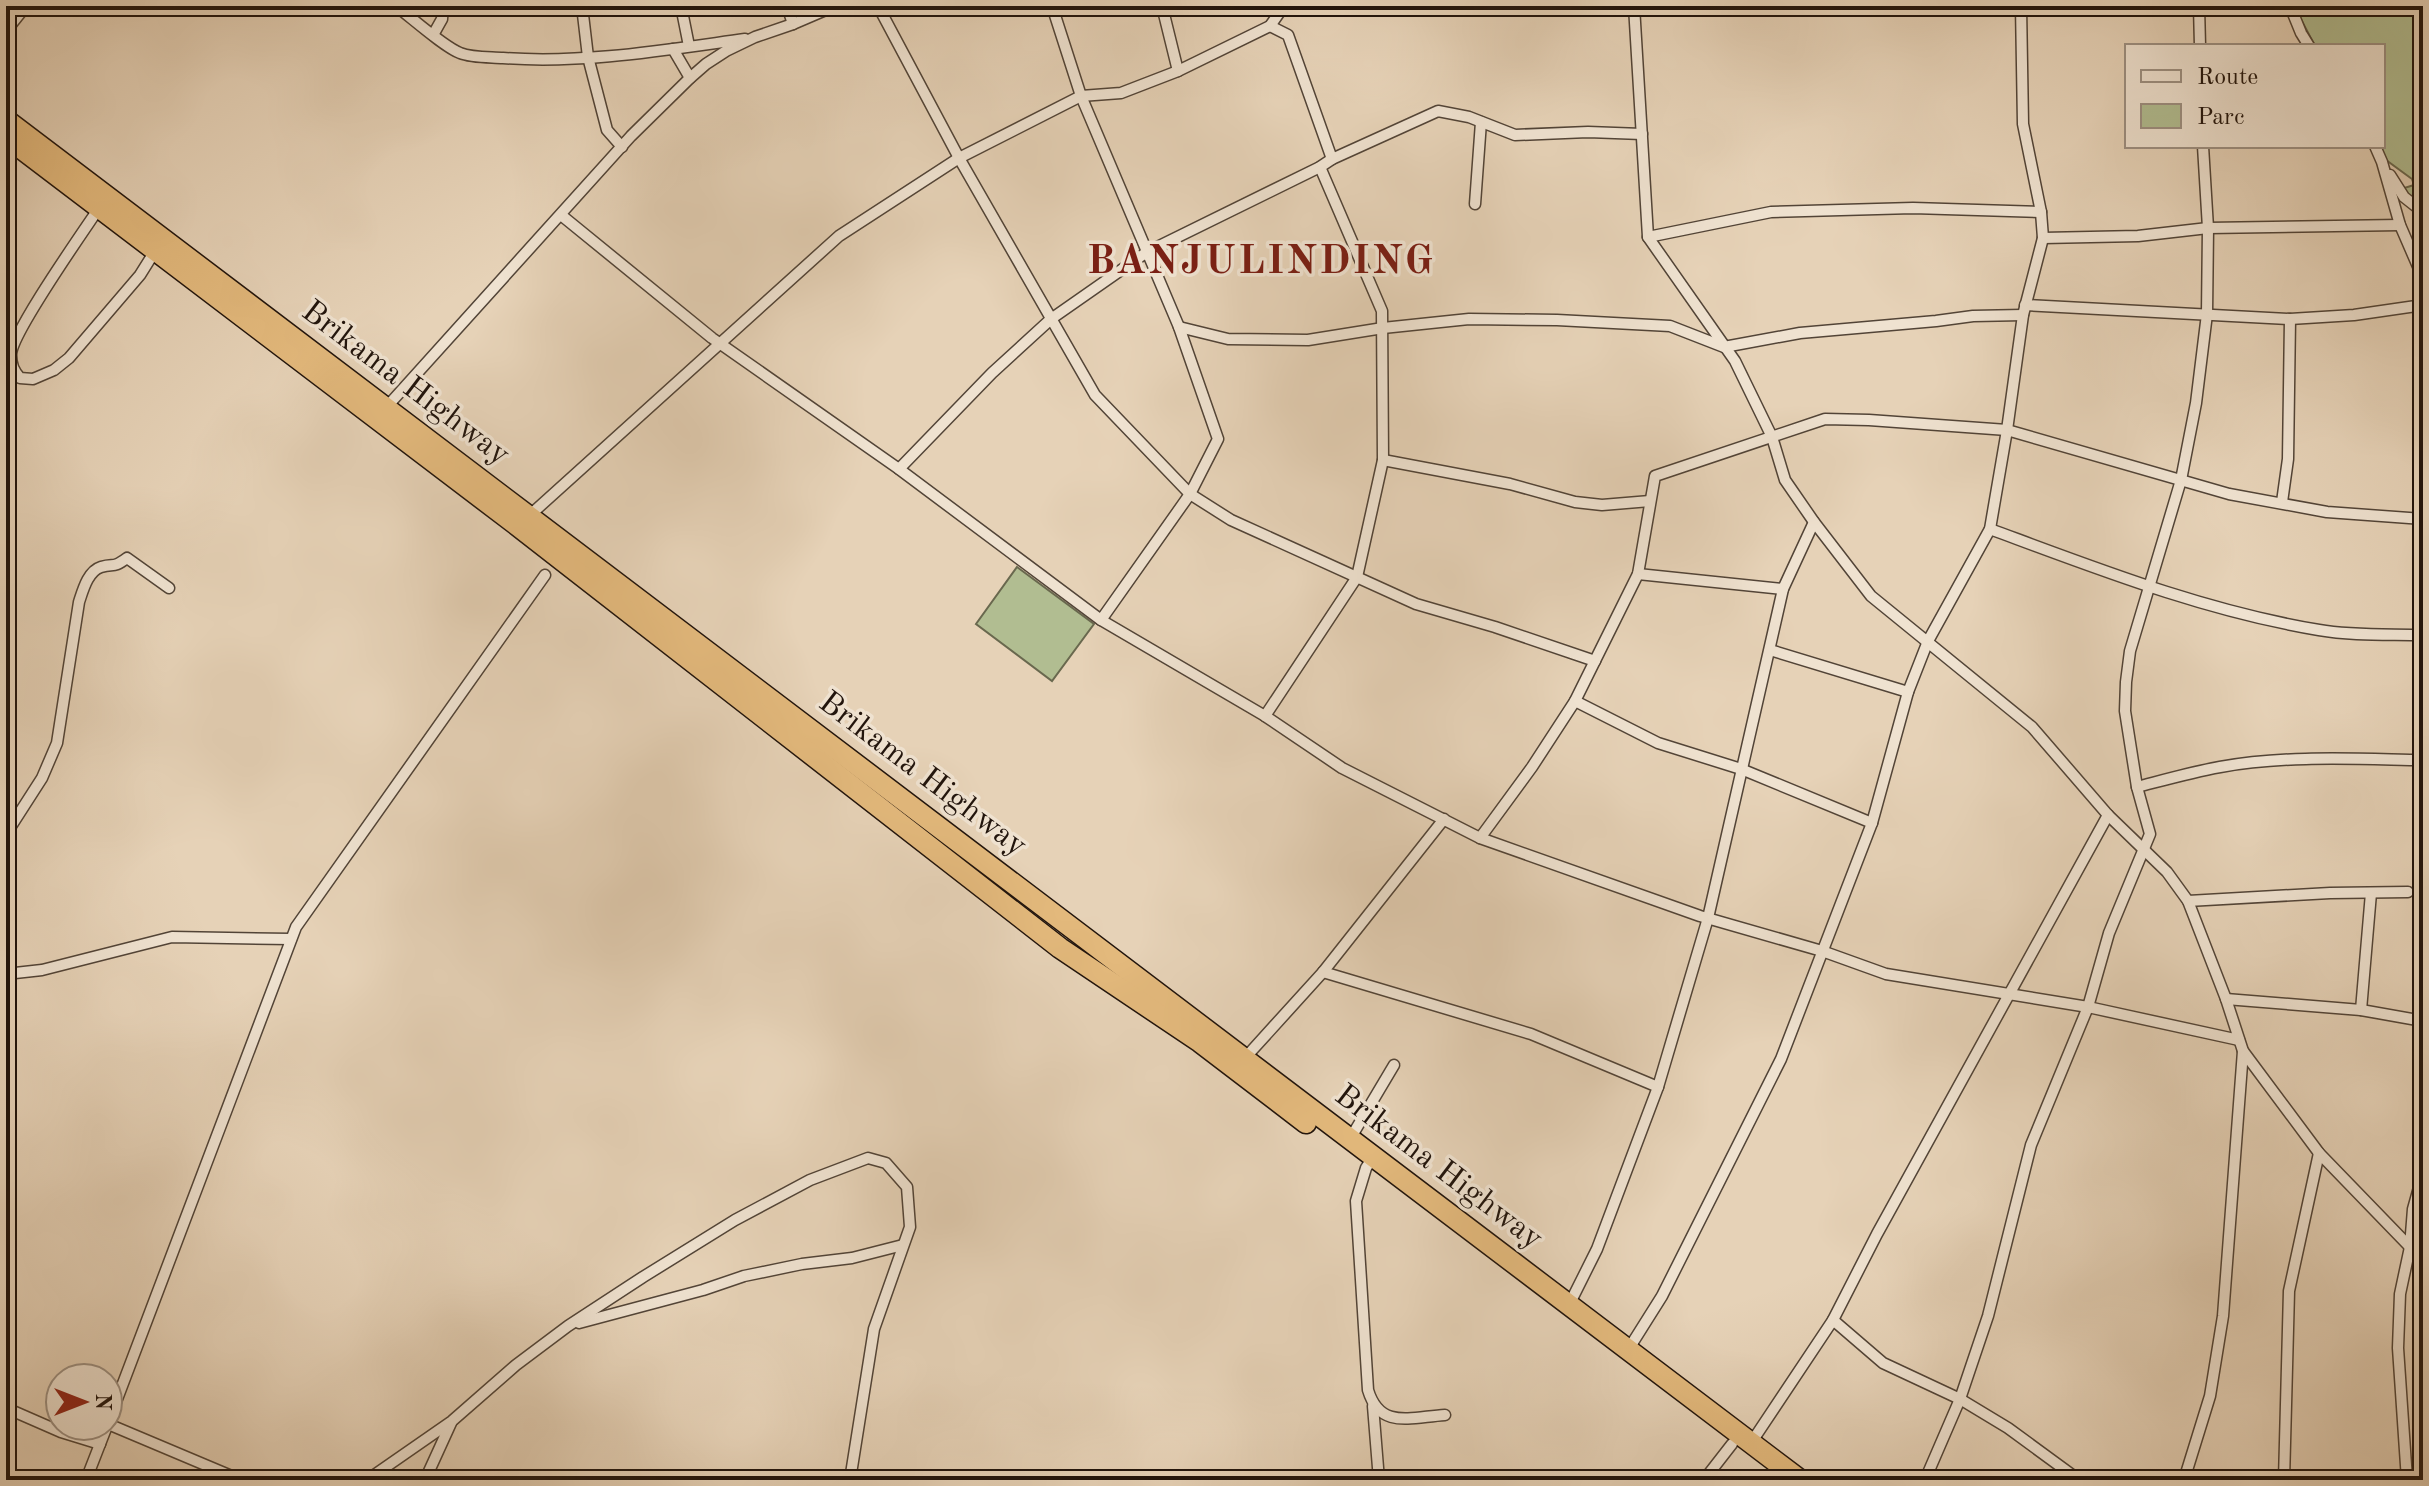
<svg xmlns="http://www.w3.org/2000/svg" width="2429" height="1486" font-family="'Old Standard TT',serif">
  <style>
    .green { fill: #b1bd91; stroke: #69684e; stroke-width: 2 }
    .lines { fill: none; stroke-linecap: round; stroke-linejoin: round }
    .street-casing { stroke: #524437; stroke-width: 13 }
    .highway-casing { stroke: #21140c; stroke-width: 23 }
    .street { stroke: #efe2d0; stroke-width: 10 }
    .highway { stroke: #e3b97c; stroke-width: 20 }
    .labels { text-anchor: middle; dominant-baseline: central; stroke-width: 7; stroke-linejoin: round; paint-order: stroke }
    .street-label { font-size: 32px; fill: #21140c; stroke: #efe2d0 }
    .district-label { font-size: 40px; font-weight: bold; letter-spacing: 2px; fill: #7a1f14; stroke: #efe2d0 }
  </style>
  <rect width="100%" height="100%" fill="#e6d2b7"/>
  <filter id="stains"><feTurbulence type="fractalNoise" baseFrequency=".0025" numOctaves="4"/><feColorMatrix values="0 0 0 0 .2 0 0 0 0 .09 0 0 0 0 .02 0 0 0 .5 -.17"/></filter>
  <radialGradient id="worn" r=".72"><stop offset=".6" stop-color="#630" stop-opacity="0"/><stop offset="1" stop-color="#630" stop-opacity=".3"/></radialGradient>
  <g class="green">
    <path d="M2294,6H2423V219L2404,188L2414,185L2412,179L2382,157L2375,146H2383V46H2315Z"/>
    <path d="M1017,567L1094,624L1052,681L976,624Z"/>
  </g>
  <g class="lines">
    <defs>
      <g id="street">
        <path d="M396,6C412,18 444,47 460,53C472,58 490,57 503,58C583,64 665,50 745,39"/>
        <path d="M582,6L588,57L607,130L622,147"/>
        <path d="M681,6L689,46"/>
        <path d="M787,6L793,24"/>
        <path d="M878,6L959,158L1095,395L1190,494L1231,520L1416,604L1495,627L1595,661"/>
        <path d="M1052,6L1081,96L1179,327L1218,439L1190,494L1101,620"/>
        <path d="M1162,6L1178,71"/>
        <path d="M1634,6L1648,237L1735,361L1772,437L1785,480L1814,522L1871,596L2032,727L2108,815L2167,872L2188,901L2226,999L2243,1051L2319,1153L2410,1247L2423,1257"/>
        <path d="M2199,6L2200,46"/>
        <path d="M2290,6L2301,33L2309,46"/>
        <path d="M1270,26L1288,35L1332,159"/>
        <path d="M6,31L26,6"/>
        <path d="M433,35L442,19L443,6"/>
        <path d="M673,49L690,78"/>
        <path d="M2375,146L2382,162L2400,225L2423,278"/>
        <path d="M2390,175L2404,197L2423,212"/>
        <path d="M1475,204L1481,122"/>
        <path d="M99,208C83,232 11,334 11,355C11,365 14,371 20,378L33,379L54,370L69,358L140,275L155,251"/>
        <path d="M561,215L712,338L899,469L1101,620L1265,716L1342,768L1480,838L1700,916L1822,951L1886,974L2088,1007L2239,1040"/>
        <path d="M1648,237L1771,212L1913,208L2041,212"/>
        <path d="M2043,238L2138,236L2208,228L2400,225"/>
        <path d="M2025,305L2290,319L2354,315L2423,305"/>
        <path d="M1179,327L1228,339L1308,340L1383,328L1469,319L1557,320L1670,326L1724,347L1800,333L1936,321L1973,316L2023,315"/>
        <path d="M383,411L631,136L690,78L706,64L726,51L755,37L793,24L835,6"/>
        <path d="M1383,460L1510,484L1575,502L1602,505L1650,501"/>
        <path d="M899,469L992,373L1051,319L1147,252L1320,167L1332,159L1438,111L1469,117L1515,135L1588,132L1642,134"/>
        <path d="M2282,502L2288,459L2290,319"/>
        <path d="M529,516L839,236L959,158L1081,96L1121,93L1178,71L1270,26L1284,6"/>
        <path d="M1990,529C2098,569 2205,611 2319,630C2353,636 2389,634 2423,635"/>
        <path d="M1638,574L1783,589"/>
        <path d="M1770,650L1908,692"/>
        <path d="M1575,701L1658,743L1741,769L1872,823"/>
        <path d="M1265,716L1357,577L1383,460L1382,311L1320,167"/>
        <path d="M2137,787C2164,780 2192,772 2220,767C2287,755 2356,759 2423,760"/>
        <path d="M6,834L42,778L57,743L79,602C83,590 88,571 101,567C115,563 112,569 127,558L169,588"/>
        <path d="M1480,838L1532,767L1575,701L1638,574L1655,476L1825,419L1869,420L2007,430L2229,494L2327,512L2423,519"/>
        <path d="M2188,901L2330,893L2408,892"/>
        <path d="M1323,972L1531,1034L1658,1087"/>
        <path d="M6,974L42,970L172,937L291,939"/>
        <path d="M2226,999L2361,1010L2423,1021"/>
        <path d="M2361,1010L2371,893"/>
        <path d="M1245,1058L1323,972L1444,819"/>
        <path d="M1350,1139L1394,1065"/>
        <path d="M1373,1157L1366,1168L1356,1201L1368,1390C1380,1430 1411,1417 1445,1415"/>
        <path d="M1569,1305L1597,1249L1658,1087L1708,918L1783,589L1814,522"/>
        <path d="M1833,1320L1883,1363L1960,1399L2008,1428L2079,1480"/>
        <path d="M579,1323L703,1290L744,1276L802,1264L852,1258L903,1245"/>
        <path d="M1628,1350L1662,1296L1781,1059L1872,823L1908,692L1928,641L1990,529L2007,430L2023,315L2043,238L2041,212L2023,124L2021,6"/>
        <path d="M1373,1406L1379,1480"/>
        <path d="M6,1408L61,1432L100,1444"/>
        <path d="M108,1423L296,927L545,575"/>
        <path d="M108,1424L241,1480"/>
        <path d="M1751,1443L1833,1320L1877,1234L2108,815"/>
        <path d="M86,1480L107,1426"/>
        <path d="M367,1480L452,1421L516,1365L568,1326L643,1277L735,1220L810,1180L868,1158L886,1163L907,1187L910,1227L874,1329L850,1480"/>
        <path d="M425,1480L451,1423"/>
        <path d="M1704,1480L1732,1444"/>
        <path d="M1925,1480L1960,1399L1988,1316L2031,1145L2088,1007L2109,933L2150,834L2137,787L2125,711L2126,682L2130,651L2181,480L2196,403L2207,314L2208,228L2203,146"/>
        <path d="M2184,1480L2210,1396L2223,1316L2243,1051"/>
        <path d="M2284,1480L2289,1291L2319,1153"/>
        <path d="M2407,1480L2398,1348L2400,1294L2410,1247L2413,1209L2423,1173"/>
      </g>
      <g id="highway">
        <path d="M6,120L1800,1480"/>
        <path d="M22,149L518,526L1060,948L1200,1042L1306,1123"/>
      </g>
    </defs>
    <use href="#street" class="street-casing"/>
    <use href="#highway" class="highway-casing"/>
    <use href="#street" class="street"/>
    <use href="#highway" class="highway"/>
  </g>
  <g class="labels">
    <g class="street-label">
      <text transform="translate(405 384) rotate(37)">Brikama Highway</text>
      <text transform="translate(922 775) rotate(37)">Brikama Highway</text>
      <text transform="translate(1438 1168) rotate(37)">Brikama Highway</text>
    </g>
    <g class="district-label">
      <text x="1261" y="263">BANJULINDING</text>
    </g>
  </g>
  <rect width="2429" height="1486" fill="none" stroke="#e6d2b7" stroke-width="32"/>
  <rect x="8" y="8" width="2413" height="1470" fill="none" stroke="#21140c" stroke-width="4"/>
  <rect x="16" y="16" width="2397" height="1454" fill="none" stroke="#21140c" stroke-width="2"/>
  <rect x="2125" y="44" width="260" height="104" fill="#efe2d0" stroke="#9d9082" stroke-width="2"/>
  <rect x="2141" y="70" width="40" height="12" fill="#efe2d0" stroke="#9d9082" stroke-width="2"/>
  <text x="2197" y="84" font-size="24" fill="#21140c">Route</text>
  <rect x="2141" y="104" width="40" height="24" fill="#b1bd91" stroke="#9d9082" stroke-width="2"/>
  <text x="2197" y="124" font-size="24" fill="#21140c">Parc</text>
  <g transform="translate(84 1402) rotate(90)"><circle r="38" fill="#efe2d0" stroke="#9d9082" stroke-width="2"/>
  <path d="M0-6L14 30L0 20L-14 30Z" fill="#8f2418"/>
  <text y="-12" font-size="22" font-weight="bold" text-anchor="middle" fill="#21140c">N</text>
  </g>
  <rect width="100%" height="100%" filter="url(#stains)"/>
  <rect width="100%" height="100%" fill="url(#worn)"/>
</svg>
